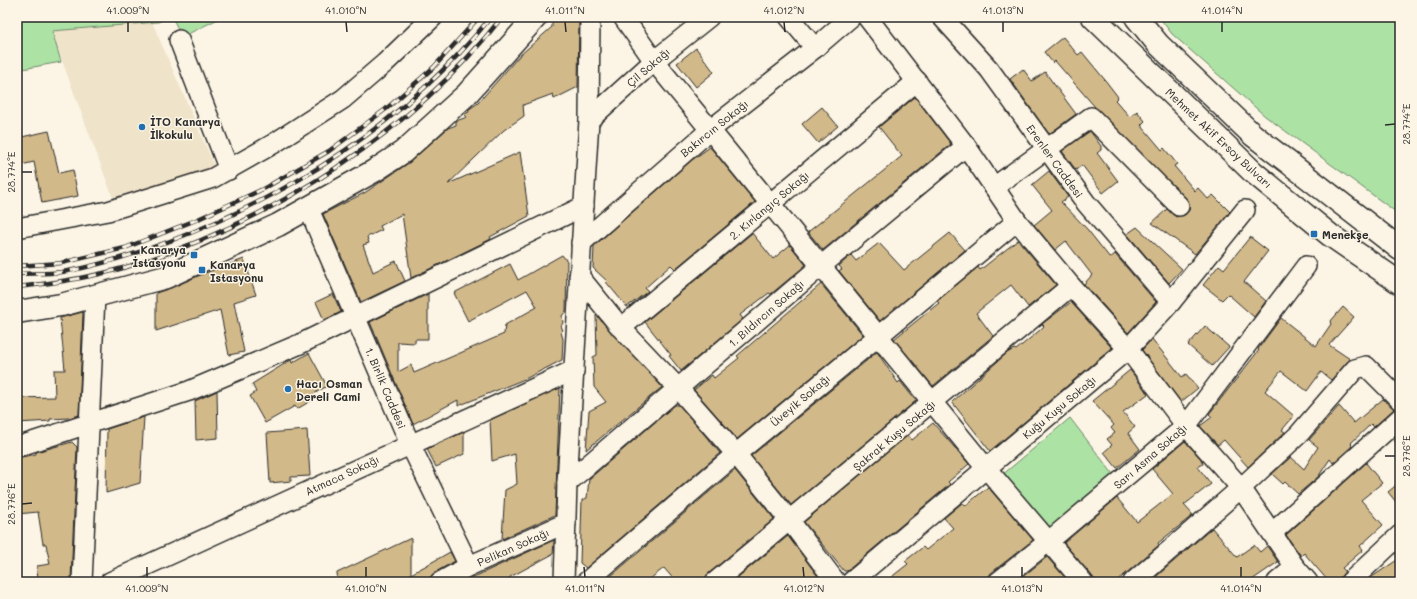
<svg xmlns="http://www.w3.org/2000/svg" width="1417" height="599" font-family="Mali,sans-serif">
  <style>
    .built { fill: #efe3c9 }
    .green { fill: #ade2a5; stroke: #6c8668 }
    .building { fill: #d2b989; stroke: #2b2b2b }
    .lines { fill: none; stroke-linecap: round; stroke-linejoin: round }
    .minor-casing { stroke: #2b2b2b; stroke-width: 22 }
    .major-casing { stroke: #2b2b2b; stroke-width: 25 }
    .minor { stroke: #fcf5e5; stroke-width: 19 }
    .major { stroke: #fcf5e5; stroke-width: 22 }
    .rail-casing { stroke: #2b2b2b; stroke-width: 4.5 }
    .rail { stroke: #fcf5e5; stroke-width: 3; stroke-dasharray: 9; stroke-linecap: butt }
    .ticks { fill: none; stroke: #2b2b2b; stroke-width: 1.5 }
    .poi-dot { fill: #1f6fb2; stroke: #fcf5e5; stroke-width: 1.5 }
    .labels { text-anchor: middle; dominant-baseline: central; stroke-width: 3; stroke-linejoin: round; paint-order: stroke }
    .street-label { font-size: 11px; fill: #2b2b2b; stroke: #fcf5e5 }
    .poi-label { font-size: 11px; font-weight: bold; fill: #2b2b2b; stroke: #fcf5e5; text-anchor: start }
    .neatline { fill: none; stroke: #2b2b2b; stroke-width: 1.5 }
    .ticks-label { font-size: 10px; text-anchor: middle; fill: #2b2b2b }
  </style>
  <rect width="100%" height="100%" fill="#fcf5e5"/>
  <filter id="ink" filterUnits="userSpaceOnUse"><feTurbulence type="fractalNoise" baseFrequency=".025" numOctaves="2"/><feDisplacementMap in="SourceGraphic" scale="8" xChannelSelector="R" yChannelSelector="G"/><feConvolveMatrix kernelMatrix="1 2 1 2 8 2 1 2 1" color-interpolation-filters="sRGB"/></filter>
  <g filter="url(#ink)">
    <path class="built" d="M152,22L215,167L159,187L113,198L51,31Z"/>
    <g class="green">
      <path d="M17,17H170L158,22L52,31L61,62L17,70Z"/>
      <path d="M172,17H222L182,37Z"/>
      <path d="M1159,17H1400V215L1265,116L1172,34Z"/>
      <path d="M1070,418L1113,474L1050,531L1001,476Z"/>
    </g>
    <g class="building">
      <path d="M552,17H579L578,87L554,99L553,94L523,105L524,116L504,130L448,184L520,152L529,216L490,237L491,239L411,278L402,214L380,226L382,230L367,237L369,243L363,245L373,272L396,261L405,281L361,302L323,214L366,192L410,162L448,128L456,125V121L467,117L464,114L469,112L468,110L478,103L519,56L552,27Z"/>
      <path d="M1063,37L1078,55L1082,52L1105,80L1118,97L1115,100L1130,117L1137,111L1145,121L1141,125L1162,150L1164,148L1177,164L1174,166L1195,191L1198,188L1208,199L1213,195L1230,212L1195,254L1152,223L1167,209L1176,217L1186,214L1190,209L1187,199L1095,107L1055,61L1053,63L1044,52Z"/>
      <path d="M696,48L714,72L696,87L677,63Z"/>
      <path d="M1023,69L1032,81L1045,72L1076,114L1049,134L1010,79Z"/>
      <path d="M915,97L951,144L823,250L808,232L902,156L879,127Z"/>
      <path d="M822,107L838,126L818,143L802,124Z"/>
      <path d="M49,131L59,173L73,170L78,196L42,203L34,162L21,165L17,138Z"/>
      <path d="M1090,131L1101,146V150L1097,153L1118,181L1103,193L1082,165L1076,170L1062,151Z"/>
      <path d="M710,147L755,202L675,269L671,265L645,288L648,291L627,307L606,282L607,281L593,268L594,246L692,160Z"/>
      <path d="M1049,171L1068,197L1061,202L1087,229L1110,258L1115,254L1156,302L1128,333L1084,284L1092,275L1066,241L1055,250L1034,225L1052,210L1032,185Z"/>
      <path d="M1137,227L1182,269L1169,283L1127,234Z"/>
      <path d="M752,233L773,259L790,245L806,265L771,294L769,293L740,315L743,319L681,371L669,356L671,355L645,322Z"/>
      <path d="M950,233L965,250L880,321L839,271L842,269L839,266L851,255L856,261L879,243L904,270Z"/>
      <path d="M1250,237L1268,251L1244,282L1266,301L1254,317L1228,294L1222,300L1203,285L1219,265L1224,269Z"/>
      <path d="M1018,240L1056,285L1028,307L1011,285L976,313L993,336L933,386L894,339L939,303L937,301L978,267L980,270Z"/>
      <path d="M562,255L567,261L566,311L562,316L563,323L561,326L563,330L561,332L563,339L562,360L527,378L458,406V400L413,424L370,322L428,294V339H415V343L398,342V372L411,365L414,373L504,334L505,325L537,307L527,290L468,321L454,293L510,264L518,280Z"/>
      <path d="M244,259L256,295L234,302L244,352L229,355L220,310L156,331V293L171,288L205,273Z"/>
      <path d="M821,284L863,335L737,439L694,390L712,375L714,378L739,358L737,356Z"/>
      <path d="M333,294L341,312L324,320L316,302Z"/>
      <path d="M1071,302L1112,348L990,451L952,402L1007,353L1014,349L1016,350L1040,330L1044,326L1042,324Z"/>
      <path d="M1343,307L1354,317L1329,345L1350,359L1331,380L1321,372L1307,391L1281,371L1265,391L1294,416L1282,430L1285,432L1248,467L1224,440L1218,445L1200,426L1212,417L1209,414L1259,350L1258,349L1281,318L1316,346L1331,324L1330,322Z"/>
      <path d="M83,312L79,415L69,418L50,419V421L17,423V398L55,397L54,370H65L60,318Z"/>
      <path d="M596,315L662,387L586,450L589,411L606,402L594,387L593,357L597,355Z"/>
      <path d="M1205,326L1229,347L1212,366L1188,345Z"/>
      <path d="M1152,339L1182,377L1186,374L1198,388L1181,402L1142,350Z"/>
      <path d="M877,352L898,383L900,381L916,401L791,505L751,456Z"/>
      <path d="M309,353L327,386L312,395L314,399L297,409L295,406L265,423L250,396L256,392L252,384L289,361L291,360L292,363Z"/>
      <path d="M1130,370L1148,394L1123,412L1135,427L1128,433L1140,449L1117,468L1104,452L1112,445L1107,439L1115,433L1111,428L1114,425L1092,401Z"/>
      <path d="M560,388L555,515L502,539L505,490L517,484L515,454L492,461L490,420Z"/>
      <path d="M217,391L218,438L196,440L195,401Z"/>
      <path d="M1383,399L1394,409L1374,427L1371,424L1351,443L1352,446L1333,463L1330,459L1318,477L1298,494L1285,482L1283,484L1272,474L1291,457L1304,469L1318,447L1309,440L1339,406L1354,423Z"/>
      <path d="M675,405H679L720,453L586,568L580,563L582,500L587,498L589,479Z"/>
      <path d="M144,417L140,483L106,493L107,429Z"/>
      <path d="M933,423L969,464L948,482L950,484L948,486L847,571H844L804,522L908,435L912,440Z"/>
      <path d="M307,430L310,476L291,477V481L270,483L267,433Z"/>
      <path d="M464,432V454L436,467L427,449Z"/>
      <path d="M1400,433V448L1393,439Z"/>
      <path d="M1185,441L1201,459L1203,464L1198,467L1211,484L1184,505L1193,515L1158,543L1159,545L1116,582H1097L1064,543L1117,498L1137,522L1173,494L1152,469Z"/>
      <path d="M72,442L77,447L71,579L38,582L37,566L50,564L46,544H43L38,512L17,514V458L36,454V452Z"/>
      <path d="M1366,463L1382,483L1361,500L1383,525L1360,546L1363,550L1342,568L1345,571L1340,578L1339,582H1329L1304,553L1301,556L1286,535Z"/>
      <path d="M735,470L774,519L708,574L704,582H676L664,568L646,582H604Z"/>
      <path d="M1400,482V507L1388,492Z"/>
      <path d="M988,487L1033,540L991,573L985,582H885L908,564L905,561L923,547L926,550L953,528L944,518L962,503L966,505Z"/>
      <path d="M1212,528L1237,557L1254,545L1260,552L1267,546L1278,562L1249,582H1150Z"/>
      <path d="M788,536L822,582H732Z"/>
      <path d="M411,538V574L450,552L455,561L434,573L430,577L429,582H338L337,573Z"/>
      <path d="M554,540L553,554L510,577L509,582H463Z"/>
      <path d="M1047,557L1068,581L1016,582L1036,566Z"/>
      <path d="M1400,558V582H1366L1369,579Z"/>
    </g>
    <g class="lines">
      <defs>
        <g id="minor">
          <path d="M623,17L654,61L821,266L986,468L1083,582"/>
          <path d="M789,17L815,48"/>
          <path d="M867,17L966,146L1017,221L1071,286L1128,349L1186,426L1241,488L1295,567L1308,582"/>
          <path d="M942,17L989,69L1086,203L1171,302"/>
          <path d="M179,40L229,170"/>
          <path d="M589,120L654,61L709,17"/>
          <path d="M994,187L1091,117L1179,206"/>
          <path d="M308,207L410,444L469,566"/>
          <path d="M17,228L108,211L213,178L273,144L343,99L385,63L433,17"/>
          <path d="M581,243L710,130L815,48L851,17"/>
          <path d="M579,276L621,328L678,388L736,454L790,521L836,582"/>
          <path d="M621,328L917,81"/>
          <path d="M17,447L189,391L300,344L584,206"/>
          <path d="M567,483L821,266L966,146"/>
          <path d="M1273,532L1400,418"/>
          <path d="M82,582L95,296"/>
          <path d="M110,582L574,370"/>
          <path d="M440,582L469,566L566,523"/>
          <path d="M564,582L567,483L589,120L590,17"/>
          <path d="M586,582L736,454L1017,221"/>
          <path d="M715,582L1071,286"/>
          <path d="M851,582L1128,349L1171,302L1245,210"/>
          <path d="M998,582L1049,541L1186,426L1306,266"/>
          <path d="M1133,582L1241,488L1299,434L1355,369L1366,366L1400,400"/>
          <path d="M1277,582L1295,567"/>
          <path d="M1350,582L1400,535"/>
        </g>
        <g id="major">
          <path d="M1093,17L1253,172L1330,235L1400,283"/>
          <path d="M1136,17L1158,44L1253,135L1400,249"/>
          <path d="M17,312L61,305L166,277L278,225L374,171L403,152L466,95L536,17"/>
        </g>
      </defs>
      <use href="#minor" class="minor-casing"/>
      <use href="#major" class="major-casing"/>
      <use href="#minor" class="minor"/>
      <use href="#major" class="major"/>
      <defs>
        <g id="rail">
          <path d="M17,266L61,263L125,248L196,220L263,189L329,151L386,109L434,67L479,17"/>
          <path d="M17,274C32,273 47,274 62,272C99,266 135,254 170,241C292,195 408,120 491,17"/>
          <path d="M17,287C56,283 95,277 133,265C271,222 413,132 502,17"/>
        </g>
      </defs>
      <use href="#rail" class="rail-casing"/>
      <use href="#rail" class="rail"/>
    </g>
  </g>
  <path class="ticks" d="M128,22V32M346,22L347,32M565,22L566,32M784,22L785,32M1003,22V32M1222,22V32M1385,125L1395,124M22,172H32M1385,456H1395M22,504L32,503M147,567V577M366,567V577M584,567L585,577M803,567L804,577M1022,567V577M1241,567V577"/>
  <g class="poi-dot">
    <circle cx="142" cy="127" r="4"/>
    <rect x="1310" y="230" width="8" height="8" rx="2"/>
    <rect x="190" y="251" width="8" height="8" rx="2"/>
    <rect x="198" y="266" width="8" height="8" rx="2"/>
    <circle cx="288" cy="389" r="4"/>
  </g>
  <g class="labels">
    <g class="street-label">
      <text transform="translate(648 67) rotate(-41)">Çil Sokağı</text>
      <text transform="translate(714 128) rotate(-39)">Bakırcın Sokağı</text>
      <text transform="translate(1219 138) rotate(43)">Mehmet Akif Ersoy Bulvarı</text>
      <text transform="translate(1055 161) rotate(54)">Erenler Caddesi</text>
      <text transform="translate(769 205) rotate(-40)">2. Kırlangıç Sokağı</text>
      <text transform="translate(766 313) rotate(-41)">1. Bıldırcın Sokağı</text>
      <text transform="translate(386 388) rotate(67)">1. Birlik Caddesi</text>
      <text transform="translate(800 400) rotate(-40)">Üveyik Sokağı</text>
      <text transform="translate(1059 407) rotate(-40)">Kuğu Kuşu Sokağı</text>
      <text transform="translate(894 435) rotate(-40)">Şakrak Kuşu Sokağı</text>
      <text transform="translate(1150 456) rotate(-41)">Sarı Asma Sokağı</text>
      <text transform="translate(342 475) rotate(-25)">Atmaca Sokağı</text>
      <text transform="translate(513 547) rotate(-24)">Pelikan Sokağı</text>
    </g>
    <g class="poi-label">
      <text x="150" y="121">İTO Kanarya<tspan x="150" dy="13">İlkokulu</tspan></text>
      <text x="1322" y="234">Menekşe</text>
      <text x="186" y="249" text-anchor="end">Kanarya<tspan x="186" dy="13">İstasyonu</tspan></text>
      <text x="210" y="264">Kanarya<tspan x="210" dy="13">Istasyonu</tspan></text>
      <text x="296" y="383">Hacı Osman<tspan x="296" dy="13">Dereli Cami</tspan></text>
    </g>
  </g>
  <rect width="1417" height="599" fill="none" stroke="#fcf5e5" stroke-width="44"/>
  <rect x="22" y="22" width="1373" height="555" class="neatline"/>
  <g class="ticks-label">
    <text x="128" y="14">41.009°N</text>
    <text x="346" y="14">41.010°N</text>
    <text x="565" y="14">41.011°N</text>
    <text x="784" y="14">41.012°N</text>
    <text x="1003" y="14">41.013°N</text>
    <text x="1222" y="14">41.014°N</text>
    <text transform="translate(1406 124) rotate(-90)" y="4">28.774°E</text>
    <text transform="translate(11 172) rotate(-90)" y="4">28.774°E</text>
    <text transform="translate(1406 456) rotate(-90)" y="4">28.776°E</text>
    <text transform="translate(11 504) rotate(-90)" y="4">28.776°E</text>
    <text x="147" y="592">41.009°N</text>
    <text x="366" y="592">41.010°N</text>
    <text x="585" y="592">41.011°N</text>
    <text x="804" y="592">41.012°N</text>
    <text x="1022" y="592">41.013°N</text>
    <text x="1241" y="592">41.014°N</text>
  </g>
</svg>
